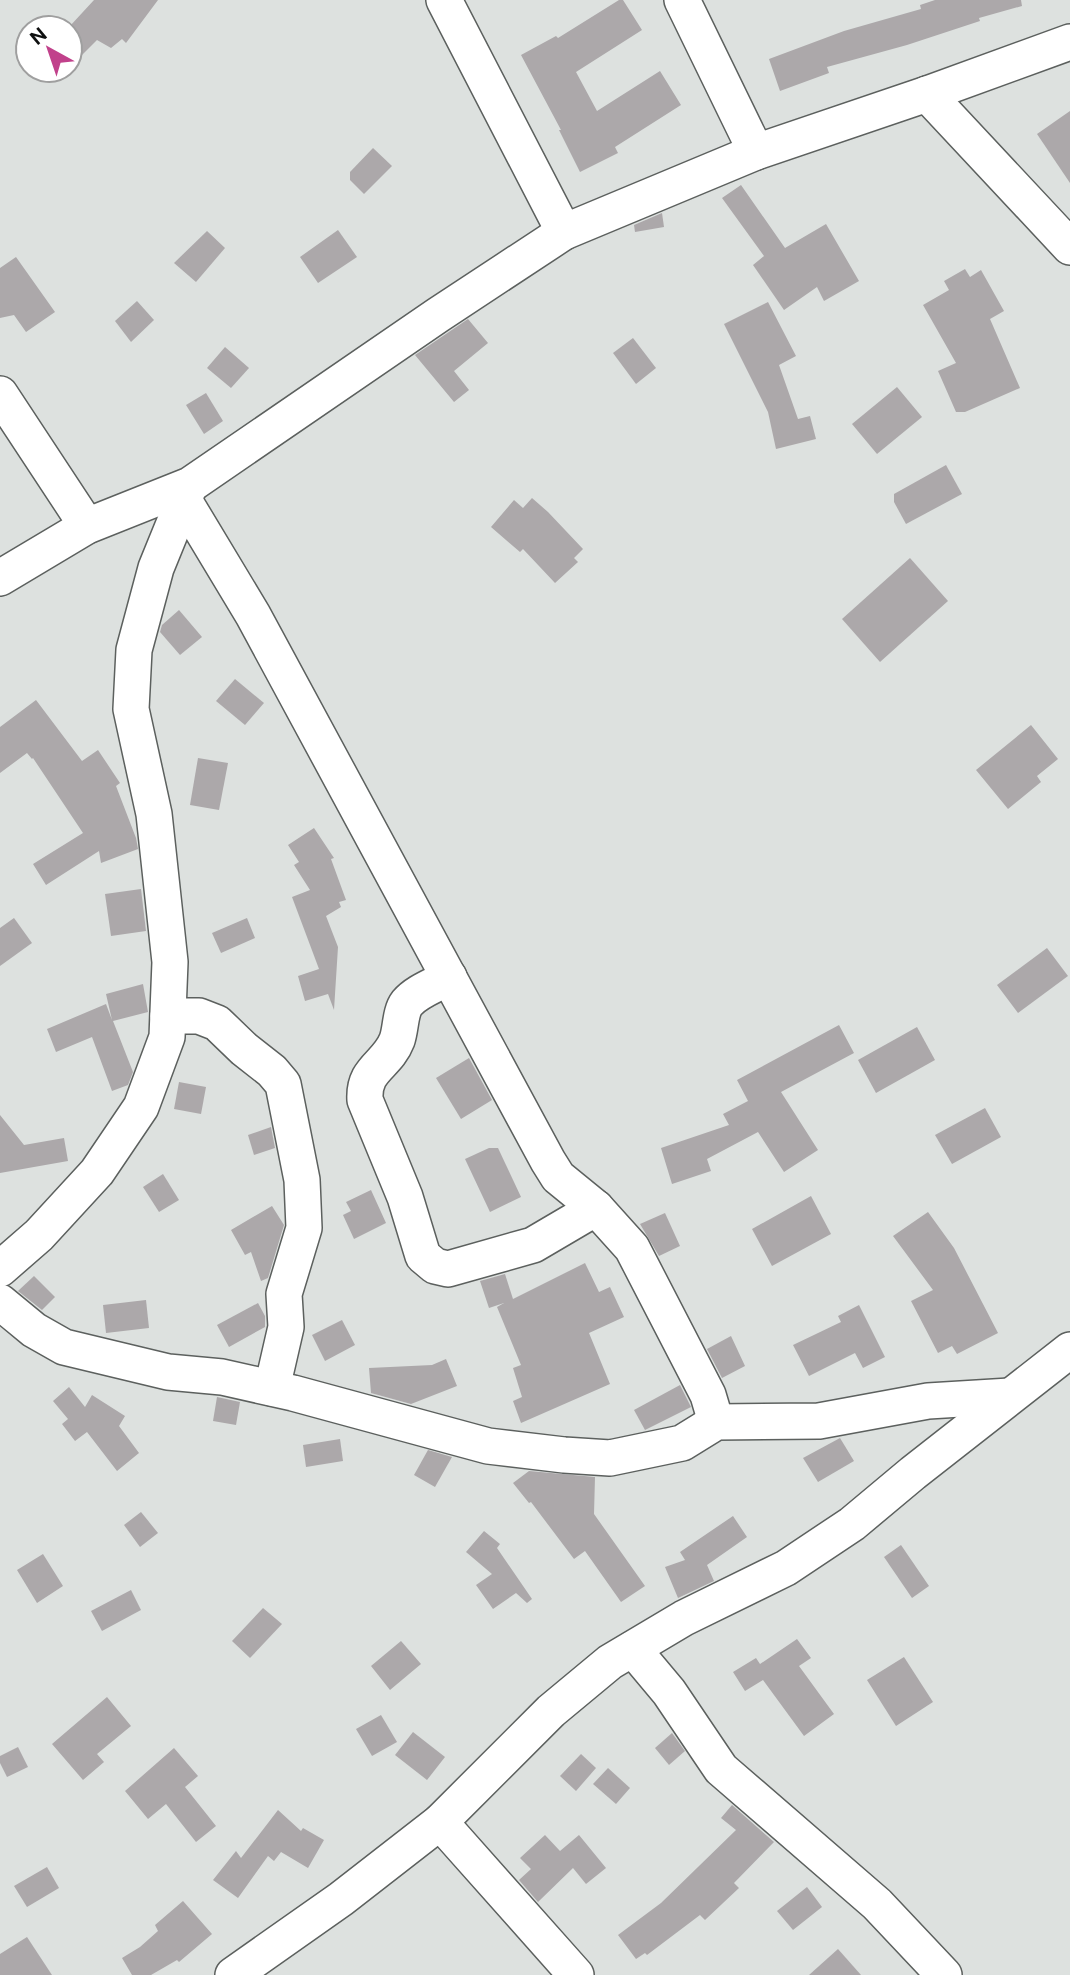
<svg xmlns="http://www.w3.org/2000/svg" width="1070" height="1975" font-family="'Public Sans',sans-serif">
  <style>
    .building { fill: #aca8aa }
    .lines { fill: none; stroke-linecap: round; stroke-linejoin: round }
    .minor-casing { stroke: #5c605e; stroke-width: 38 }
    .minor { stroke: #fff; stroke-width: 35 }
  </style>
  <rect width="100%" height="100%" fill="#dde1df"/>
  <g class="building">
    <path d="M94,0H158L126,43L122,39L111,48L97,40L70,67V26Z"/>
    <path d="M619,0H623L642,30L576,72L597,111L660,71L681,105L615,147L618,153L580,172L559,130H561L521,55L556,36L558,38Z"/>
    <path d="M935,0H1021L1022,6L979,18L980,21L907,45L827,67L829,73L780,91L769,59L844,31L921,9L920,5Z"/>
    <path d="M1070,111V183L1037,134Z"/>
    <path d="M373,148L392,166L364,194L350,180V172Z"/>
    <path d="M741,185L785,248L826,224L859,281L824,301L817,287L784,310L753,265L764,256L722,198Z"/>
    <path d="M662,213L664,227L635,232L634,225Z"/>
    <path d="M338,230L357,257L318,283L300,257Z"/>
    <path d="M207,231L225,248L196,282L174,263Z"/>
    <path d="M16,257L55,312L26,332L14,315L0,318V268Z"/>
    <path d="M965,269L970,277L981,270L1004,311L990,319L1020,388L965,412H956L938,371L956,363L923,305L949,290L944,281Z"/>
    <path d="M137,301L154,320L131,342L115,321Z"/>
    <path d="M768,302L796,356L779,365L798,419L810,416L816,439L776,449L768,412L724,324Z"/>
    <path d="M468,319L488,343L454,371L469,390L454,402L415,355Z"/>
    <path d="M633,338L656,368L636,384L613,353Z"/>
    <path d="M225,347L249,368L231,388L207,368Z"/>
    <path d="M897,387L922,417L877,454L852,424Z"/>
    <path d="M206,393L223,421L204,434L186,405Z"/>
    <path d="M946,465L962,494L906,524L894,502V494Z"/>
    <path d="M532,498L548,512L583,549L574,558L578,562L555,583L523,549L520,552L491,527L514,500L523,508Z"/>
    <path d="M910,558L948,601L880,662L842,619Z"/>
    <path d="M179,610L202,637L180,655L160,632L162,625Z"/>
    <path d="M235,679L264,703L245,725L216,701Z"/>
    <path d="M36,700L82,761L98,750L120,783L116,786L136,838L138,849L101,863L99,851L46,885L33,864L83,833L33,758L32,759L27,753L0,773V727Z"/>
    <path d="M1031,725L1058,759L1037,776L1041,782L1008,809L976,770Z"/>
    <path d="M198,758L228,763L219,810L190,805Z"/>
    <path d="M314,828L334,858L331,859L346,900L339,902L341,907L326,916L338,947L334,1010L328,994L305,1001L298,976L319,969L292,897L310,890L294,865L299,862L288,845Z"/>
    <path d="M141,889L146,931L111,936L105,894Z"/>
    <path d="M14,918L32,943L0,966V928Z"/>
    <path d="M247,918L255,938L221,953L212,933Z"/>
    <path d="M1047,948L1068,976L1018,1013L997,985Z"/>
    <path d="M143,984L148,1012L113,1021L133,1072L128,1085L112,1091L92,1037L56,1052L47,1029L106,1004L112,1020L106,994Z"/>
    <path d="M839,1025L854,1053L781,1092L818,1150L784,1172L758,1132L707,1159L711,1171L672,1184L661,1148L729,1125L723,1114L748,1101L737,1080Z"/>
    <path d="M917,1027L935,1060L876,1093L858,1060Z"/>
    <path d="M469,1058L492,1100L461,1119L436,1078Z"/>
    <path d="M179,1082L206,1087L201,1114L174,1109Z"/>
    <path d="M985,1108L1001,1137L952,1164L935,1135Z"/>
    <path d="M0,1115L24,1145L64,1138L68,1161L0,1173Z"/>
    <path d="M271,1127L275,1148L254,1155L248,1135Z"/>
    <path d="M489,1148H498L521,1197L490,1212L465,1159Z"/>
    <path d="M163,1174L179,1200L159,1212L143,1187Z"/>
    <path d="M371,1190L386,1223L354,1239L343,1215L351,1211L346,1202Z"/>
    <path d="M811,1196L831,1234L772,1266L752,1229Z"/>
    <path d="M272,1206L284,1225L268,1278L261,1281L251,1252L245,1255L231,1230Z"/>
    <path d="M928,1212L954,1248L998,1333L957,1354L952,1346L938,1353L911,1301L933,1290L893,1236Z"/>
    <path d="M665,1213L680,1246L659,1256L640,1224Z"/>
    <path d="M585,1263L599,1292L610,1287L624,1317L589,1333L610,1384L521,1423L513,1401L522,1397L513,1368L521,1365L497,1307L504,1303L489,1308L480,1281L505,1274L513,1299Z"/>
    <path d="M34,1276L55,1297L42,1310L18,1291Z"/>
    <path d="M146,1300L149,1328L106,1333L103,1305Z"/>
    <path d="M258,1303L265,1316V1327L229,1347L217,1325Z"/>
    <path d="M859,1305L885,1357L863,1368L855,1353L809,1376L793,1345L841,1322L838,1316Z"/>
    <path d="M342,1320L355,1345L325,1361L312,1335Z"/>
    <path d="M731,1336L745,1366L722,1378L707,1349Z"/>
    <path d="M446,1359L457,1386L411,1404L371,1393L369,1368L432,1365Z"/>
    <path d="M680,1385L691,1407L645,1430L634,1410Z"/>
    <path d="M69,1387L85,1407L92,1395L125,1416L119,1426L139,1453L117,1471L87,1432L75,1441L62,1424L68,1419L53,1401Z"/>
    <path d="M217,1397L240,1402L236,1425L213,1421Z"/>
    <path d="M840,1438L854,1461L818,1482L803,1458Z"/>
    <path d="M340,1439L343,1461L306,1467L303,1445Z"/>
    <path d="M428,1450L452,1457L435,1487L414,1475Z"/>
    <path d="M529,1471L595,1477L594,1514L645,1586L621,1602L585,1551L574,1559L531,1502L529,1503L513,1483Z"/>
    <path d="M141,1512L158,1533L140,1547L124,1525Z"/>
    <path d="M733,1516L747,1537L707,1565L714,1581L678,1598L665,1567L685,1560L680,1552Z"/>
    <path d="M484,1531L500,1544L497,1548L532,1599L527,1603L516,1593L493,1609L476,1585L492,1574L466,1552Z"/>
    <path d="M901,1545L929,1586L912,1598L884,1557Z"/>
    <path d="M43,1554L63,1586L37,1603L17,1570Z"/>
    <path d="M131,1590L141,1610L102,1631L91,1611Z"/>
    <path d="M263,1608L282,1624L250,1658L232,1641Z"/>
    <path d="M797,1639L811,1658L799,1666L834,1714L804,1736L763,1680L745,1691L733,1672L756,1658L760,1664Z"/>
    <path d="M401,1641L421,1664L390,1690L371,1666Z"/>
    <path d="M904,1657L933,1702L896,1726L867,1680Z"/>
    <path d="M107,1697L131,1726L97,1754L104,1762L83,1780L52,1744Z"/>
    <path d="M381,1715L397,1742L372,1756L356,1729Z"/>
    <path d="M413,1732L445,1757L427,1780L395,1755Z"/>
    <path d="M672,1733L685,1751L669,1765L655,1748Z"/>
    <path d="M18,1747L28,1767L7,1777L0,1763V1756Z"/>
    <path d="M174,1748L198,1776L185,1787L216,1826L196,1842L166,1804L148,1819L125,1791Z"/>
    <path d="M581,1754L596,1768L576,1791L560,1776Z"/>
    <path d="M608,1768L630,1788L616,1804L593,1784Z"/>
    <path d="M732,1805L774,1842L734,1883L739,1888L705,1920L700,1915L647,1955L645,1953L636,1959L618,1935L661,1903L736,1830L721,1818Z"/>
    <path d="M278,1810L301,1831L303,1828L324,1840L308,1868L281,1852L274,1861L268,1856L238,1898L213,1880L236,1851L241,1858Z"/>
    <path d="M545,1835L560,1851L579,1835L606,1868L586,1884L573,1868L538,1902L519,1880L531,1869L520,1858Z"/>
    <path d="M47,1867L59,1888L27,1907L14,1886Z"/>
    <path d="M807,1887L822,1907L793,1930L777,1911Z"/>
    <path d="M183,1901L212,1934L179,1962L177,1960L151,1975H132L122,1958L140,1947L158,1931L155,1925Z"/>
    <path d="M27,1937L52,1975H0V1954Z"/>
    <path d="M838,1949L861,1975H809Z"/>
  </g>
  <g class="lines">
    <defs>
      <g id="minor">
        <path d="M444,0L564,232"/>
        <path d="M682,0L756,152"/>
        <path d="M927,94L1070,247"/>
        <path d="M0,394L87,526"/>
        <path d="M185,502L253,615L548,1161L558,1177L596,1208L632,1248L708,1395L716,1422"/>
        <path d="M0,578L87,526L190,485L438,315L564,232L756,152L927,94L1070,42"/>
        <path d="M449,977C436,985 417,991 407,1003C400,1012 401,1029 397,1040C387,1066 363,1068 365,1100L405,1197L423,1256L435,1266L448,1269L533,1245L596,1208"/>
        <path d="M168,1016H199L217,1023L244,1049L272,1071L283,1084L302,1180L304,1228L284,1294L286,1327L272,1388"/>
        <path d="M0,1269L39,1235L97,1172L141,1107L167,1037L170,962L154,814L131,709L134,650L156,568L189,487"/>
        <path d="M0,1302L34,1330L64,1347L168,1372L222,1377L293,1393L488,1446L564,1455L610,1458L682,1443L716,1422L819,1421L928,1401L1010,1396"/>
        <path d="M633,1649L669,1692L721,1769L877,1904L944,1975"/>
        <path d="M440,1822L576,1975"/>
        <path d="M233,1975L341,1899L440,1822L551,1711L610,1662L684,1618L786,1568L852,1524L913,1473L1070,1350"/>
      </g>
    </defs>
    <use href="#minor" class="minor-casing"/>
    <use href="#minor" class="minor"/>
  </g>
  <g transform="translate(49 49) rotate(320)"><circle r="33" fill="#ffffff" stroke="#9f9f9f" stroke-width="2"/>
  <path d="M0-5L12 26L0 18L-12 26Z" fill="#c1418b"/>
  <text y="-10" font-size="19" font-weight="bold" text-anchor="middle" fill="#0f1010">N</text>
  </g>
</svg>
